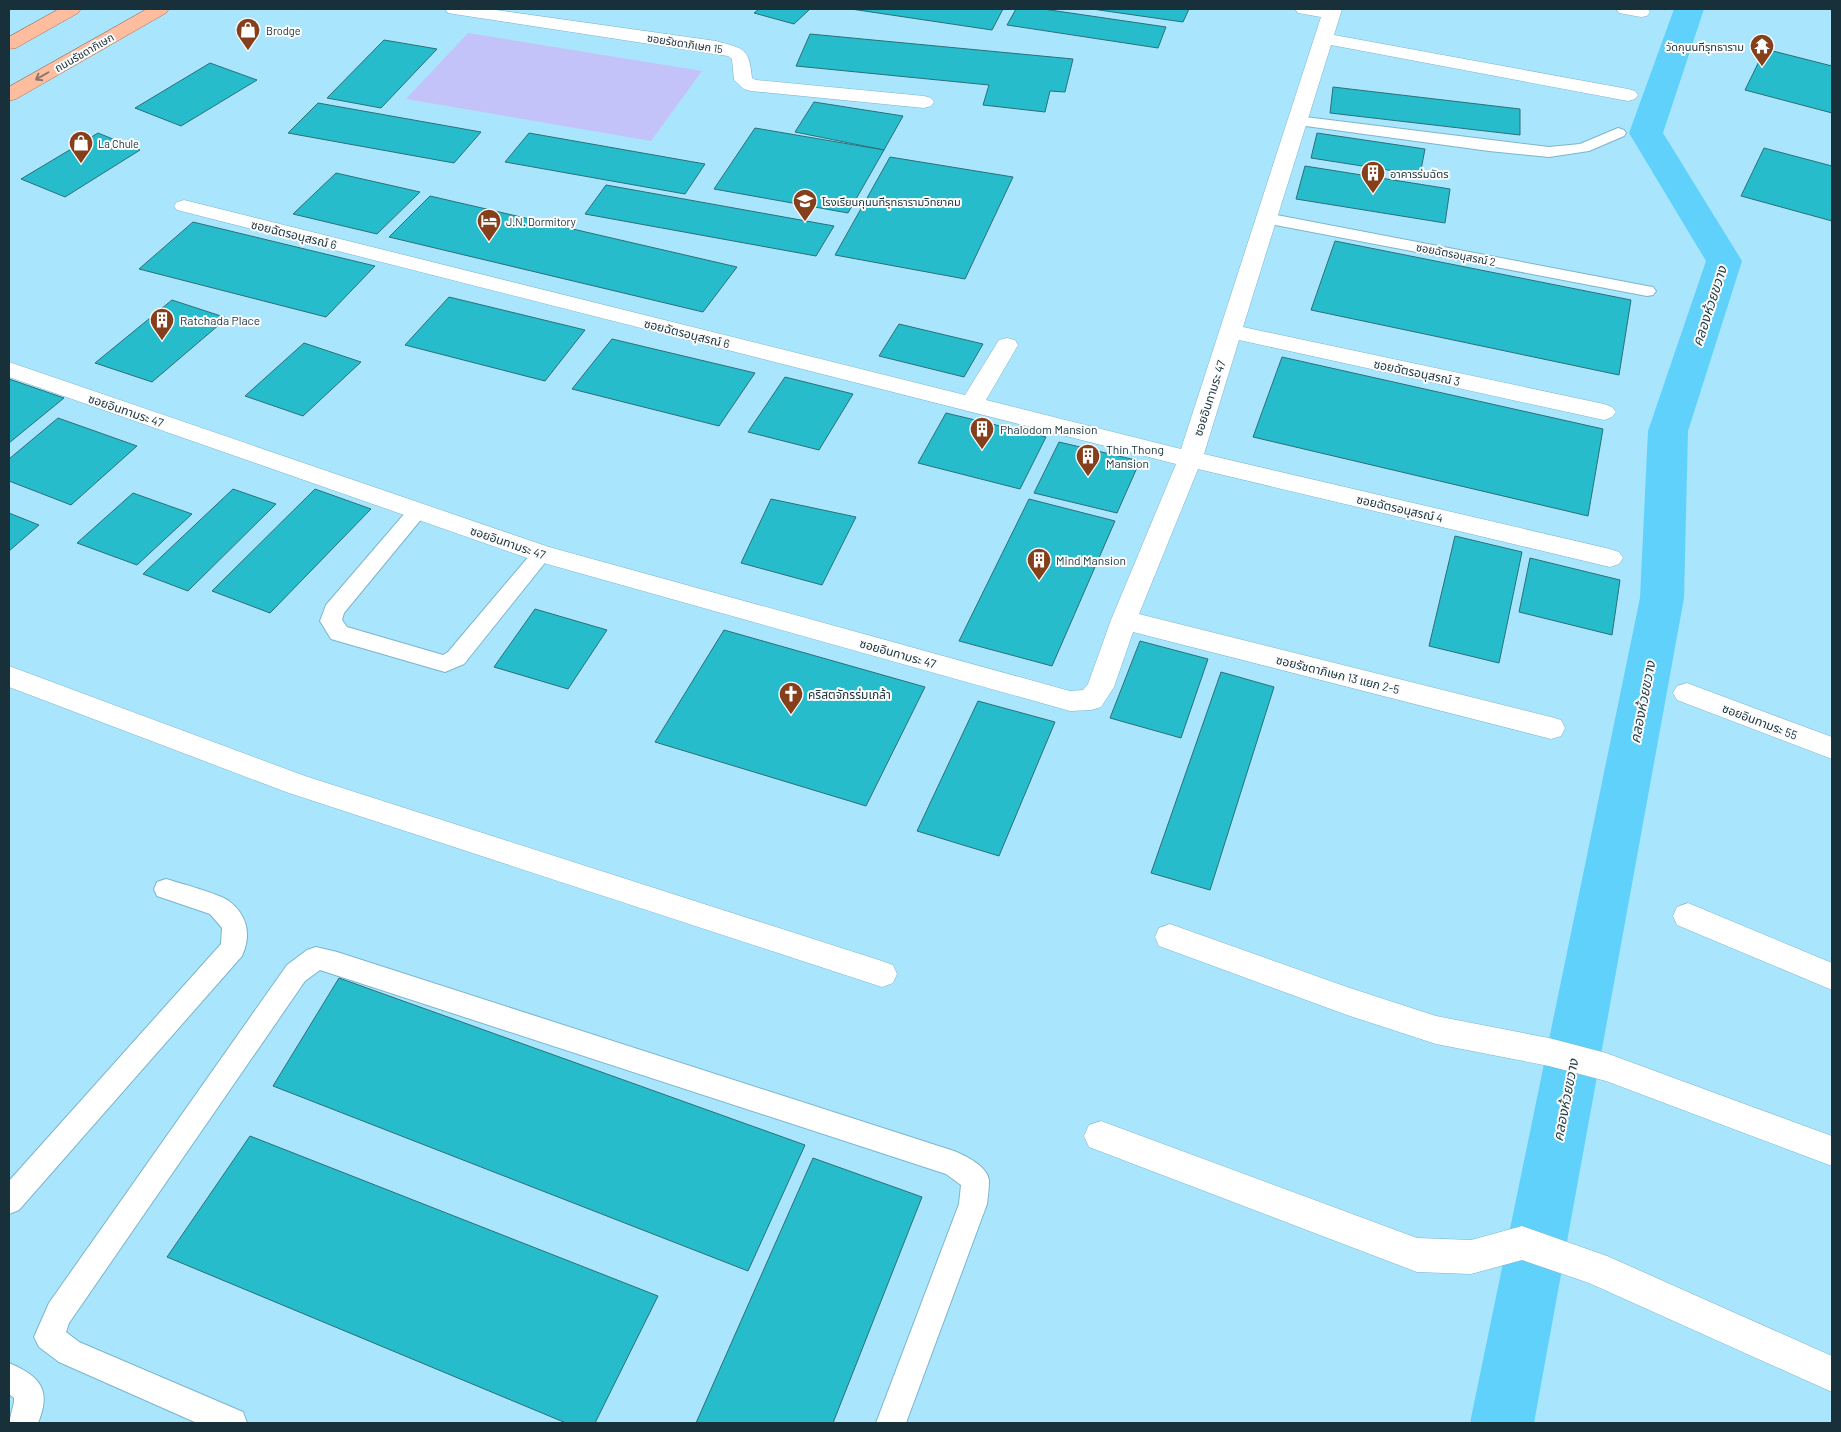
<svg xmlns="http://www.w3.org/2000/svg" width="1841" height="1432" font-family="Barlow,'Noto Sans Thai',sans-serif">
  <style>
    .green { fill: #c4c3f9 }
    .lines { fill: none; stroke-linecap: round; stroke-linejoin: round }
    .canal { fill: #5fd1fa; fill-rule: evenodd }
    .building { fill: #26bccb; stroke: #2b7077 }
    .lane-casing { stroke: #7bb5cc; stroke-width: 2 }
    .street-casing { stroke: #7bb5cc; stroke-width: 1 }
    .primary-casing { stroke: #ac6f51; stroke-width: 1 }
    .lane { fill: #fff; fill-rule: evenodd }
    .street { fill: #fff; fill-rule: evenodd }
    .primary { fill: #fdbd9e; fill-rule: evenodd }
    .oneway { stroke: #8a766c }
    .labels { text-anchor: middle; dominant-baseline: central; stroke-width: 4; stroke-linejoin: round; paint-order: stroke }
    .far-poi-label { font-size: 11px; fill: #18303a; stroke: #fcfcfc; text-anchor: start }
    .far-street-label { font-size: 11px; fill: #18303a; stroke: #fcfcfc }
    .street-label { font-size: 12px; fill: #18303a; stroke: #fcfcfc }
    .poi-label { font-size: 12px; fill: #18303a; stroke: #fcfcfc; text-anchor: start }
    .water-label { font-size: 14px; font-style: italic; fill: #28414b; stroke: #fcfcfc }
  </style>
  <rect width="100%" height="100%" fill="#aae5fe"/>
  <path class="green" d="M468,33L702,71L651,141L406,99Z"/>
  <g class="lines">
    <path class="canal" d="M1674,9H1704L1663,133L1742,261L1688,431L1684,598L1534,1423H1470L1640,598L1648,431L1706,261L1629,133Z"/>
  </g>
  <g class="building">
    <path d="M759,9H810L794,24L754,13Z"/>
    <path d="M851,9H1003L992,30Z"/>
    <path d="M1016,9H1043L1166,27L1158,48L1007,25Z"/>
    <path d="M1092,9H1189L1183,22Z"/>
    <path d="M810,34L1073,59L1065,92L1050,91L1045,112L983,105L989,85L796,66Z"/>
    <path d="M384,40L437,49L381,108L327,98Z"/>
    <path d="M1765,49L1832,66V113L1745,90Z"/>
    <path d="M210,63L257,80L181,126L135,108Z"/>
    <path d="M1333,87L1520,109V135L1330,113Z"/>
    <path d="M814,102L903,116L884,150L795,132Z"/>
    <path d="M318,103L481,132L454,163L288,133Z"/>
    <path d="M755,128L884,150L848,213L714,189Z"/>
    <path d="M98,133L140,150L65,197L21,179Z"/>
    <path d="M529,133L705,164L685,194L505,162Z"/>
    <path d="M1317,133L1425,149L1420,175L1311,158Z"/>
    <path d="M1764,148L1832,166V221L1741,196Z"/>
    <path d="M890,157L1013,177L965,279L835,255Z"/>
    <path d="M1305,166L1450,189L1445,223L1296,199Z"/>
    <path d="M336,173L420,192L377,234L293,214Z"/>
    <path d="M606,185L834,226L816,256L585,214Z"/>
    <path d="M430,196L737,267L703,312L389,237Z"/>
    <path d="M193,222L375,266L326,317L139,269Z"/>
    <path d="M1335,241L1631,300L1619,375L1311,310Z"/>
    <path d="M449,297L585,330L545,381L405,345Z"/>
    <path d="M172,300L227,318L152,382L95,363Z"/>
    <path d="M899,324L983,344L964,377L879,356Z"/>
    <path d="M612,339L755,373L719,426L572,389Z"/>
    <path d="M304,343L361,362L303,416L245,396Z"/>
    <path d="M1282,357L1603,429L1588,516L1253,437Z"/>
    <path d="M785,377L853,394L819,450L748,432Z"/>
    <path d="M9,379L64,398L9,443Z"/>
    <path d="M946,413L1046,437L1020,489L918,463Z"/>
    <path d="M58,418L137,446L71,505L9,481V459Z"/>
    <path d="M1059,442L1140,461L1117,513L1034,493Z"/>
    <path d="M233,489L276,504L188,591L143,574Z"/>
    <path d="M315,489L371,509L270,613L212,591Z"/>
    <path d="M133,493L192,514L137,565L77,543Z"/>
    <path d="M771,499L856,517L822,585L741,563Z"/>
    <path d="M1029,499L1115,521L1052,666L959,641Z"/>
    <path d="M9,513L39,525L9,551Z"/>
    <path d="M1455,536L1522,552L1499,663L1429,646Z"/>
    <path d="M1530,558L1620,580L1612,635L1519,612Z"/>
    <path d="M535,609L607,630L568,689L494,667Z"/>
    <path d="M724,630L925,687L866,806L655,742Z"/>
    <path d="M1140,641L1208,659L1181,738L1110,718Z"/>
    <path d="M1221,672L1274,687L1210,890L1151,873Z"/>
    <path d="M978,701L1055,722L999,856L917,831Z"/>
    <path d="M339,978L805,1145L748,1271L273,1086Z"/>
    <path d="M250,1136L658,1296L595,1423H566L167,1257Z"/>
    <path d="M813,1158L922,1197L833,1423H696Z"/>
  </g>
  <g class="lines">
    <defs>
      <g id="lane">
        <path d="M1297,116L1549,147L1580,144L1618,128L1624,130L1626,133L1624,136L1589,151L1549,157L1489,151L1291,124L1289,121L1291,118Z"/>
        <path d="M1266,213L1647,286L1653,287L1656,291L1653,295L1647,296L1260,222L1258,218L1260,214Z"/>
        <path d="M418,504L425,506L428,511L344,613L342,620L347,627L443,655L448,652L535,549L542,547L549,549L552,554L464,664L445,672L331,639L320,621L326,605L411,506Z"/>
        <path d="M166,879C179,883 220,894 229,901C247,915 252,934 242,956L19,1210L9,1214V1181L221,944L222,928L210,914L157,896L154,889L157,882Z"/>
        <path d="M316,947L337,952L954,1151C966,1156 987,1166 989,1180C989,1188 988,1196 987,1204L906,1423H876L959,1204L961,1185L946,1174L320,970L305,981L69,1323L66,1332L79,1342L243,1412L247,1423H197L59,1362L39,1347L34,1337L49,1303L287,965L307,950Z"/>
        <path d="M9,1363C40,1376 52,1390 38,1423H9L14,1402V1398L9,1394Z"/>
      </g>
      <g id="street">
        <path d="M445,9H489L716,41C744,49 749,47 752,78L756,80L924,96L931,98L934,102L931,106L924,108L751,91L744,89L734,80L732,59L728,56L454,14L448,13Z"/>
        <path d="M1295,9H1342L1334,35L1628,89L1635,91L1638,95L1635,99L1628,101L1331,45L1243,327L1604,404L1612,407L1616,412L1612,417L1604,420L1239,340L1204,454L1610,549L1619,552L1623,558L1619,564L1610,567L1198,469L1139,614L1551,717L1561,720L1565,728L1561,736L1551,739L1133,632L1114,687L1101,707L1091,710L1070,711L533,560L9,377V362L549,547L1070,691L1083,690L1088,684L1111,620L1176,464L177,210L174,206L177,202L184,200L965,395L999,340L1007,338L1015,340L1018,345L986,400L1181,449L1321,17L1298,13Z"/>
        <path d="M1616,9H1648L1650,12L1647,16L1641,17L1619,13Z"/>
        <path d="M9,666L305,776L882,961L893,965L897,974L893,983L882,987L286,792L9,687Z"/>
        <path d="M1687,683L1832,737V759L1677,700L1673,693L1677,686Z"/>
        <path d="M1688,903L1832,963V990L1677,925L1673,916L1677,907Z"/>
        <path d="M1170,924L1347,987L1436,1016L1549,1038L1606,1053L1832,1136V1166L1606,1081L1549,1066L1436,1044L1347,1015L1159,946L1155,937L1159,928Z"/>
        <path d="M1101,1121L1417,1238L1471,1240L1522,1226L1607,1256L1832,1356V1392L1589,1283L1522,1260L1471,1274L1417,1272L1089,1147L1084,1136L1089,1125Z"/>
      </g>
      <g id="primary">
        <path d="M59,9H81L78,13L16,48L9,49V37Z"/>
        <path d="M147,9H169L166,13L16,99L9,101V87Z"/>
      </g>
    </defs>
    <use href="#lane" class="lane-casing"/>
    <use href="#street" class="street-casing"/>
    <use href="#primary" class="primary-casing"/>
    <use href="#lane" class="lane"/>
    <use href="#street" class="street"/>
    <use href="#primary" class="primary"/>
  </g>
  <defs><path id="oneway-shaft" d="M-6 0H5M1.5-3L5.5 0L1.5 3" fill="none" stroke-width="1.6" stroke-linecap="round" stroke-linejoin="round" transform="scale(1.25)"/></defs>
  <use class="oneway" href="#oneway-shaft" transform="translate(42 76) rotate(150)"/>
  <defs>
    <symbol id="shop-pin" viewBox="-11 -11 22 30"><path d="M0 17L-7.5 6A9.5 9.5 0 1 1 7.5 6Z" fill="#853f1b" stroke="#fcfcfc"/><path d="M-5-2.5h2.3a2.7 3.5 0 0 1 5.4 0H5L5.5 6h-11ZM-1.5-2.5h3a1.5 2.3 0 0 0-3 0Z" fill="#fff"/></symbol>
    <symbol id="temple-pin" viewBox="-11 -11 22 30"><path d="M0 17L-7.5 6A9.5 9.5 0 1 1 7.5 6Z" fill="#853f1b" stroke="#fcfcfc"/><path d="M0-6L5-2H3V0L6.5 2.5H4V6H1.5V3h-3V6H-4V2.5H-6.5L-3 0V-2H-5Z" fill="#fff"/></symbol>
    <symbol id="building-pin" viewBox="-11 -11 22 30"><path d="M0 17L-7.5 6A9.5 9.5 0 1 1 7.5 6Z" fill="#853f1b" stroke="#fcfcfc"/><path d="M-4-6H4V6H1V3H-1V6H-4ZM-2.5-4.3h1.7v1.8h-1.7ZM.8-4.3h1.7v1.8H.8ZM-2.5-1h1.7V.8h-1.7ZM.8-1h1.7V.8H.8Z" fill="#fff"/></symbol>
    <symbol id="school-pin" viewBox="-11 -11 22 30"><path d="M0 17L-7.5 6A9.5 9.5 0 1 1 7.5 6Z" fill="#853f1b" stroke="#fcfcfc"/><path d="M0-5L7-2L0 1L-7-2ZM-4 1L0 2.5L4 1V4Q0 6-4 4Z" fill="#fff"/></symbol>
    <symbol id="hotel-pin" viewBox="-11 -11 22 30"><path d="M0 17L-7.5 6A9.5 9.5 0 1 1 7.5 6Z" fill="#853f1b" stroke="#fcfcfc"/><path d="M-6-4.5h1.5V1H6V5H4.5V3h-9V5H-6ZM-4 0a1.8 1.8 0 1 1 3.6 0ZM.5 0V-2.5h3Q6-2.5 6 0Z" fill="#fff"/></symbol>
    <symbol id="church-pin" viewBox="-11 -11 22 30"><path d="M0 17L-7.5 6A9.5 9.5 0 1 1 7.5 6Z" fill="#853f1b" stroke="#fcfcfc"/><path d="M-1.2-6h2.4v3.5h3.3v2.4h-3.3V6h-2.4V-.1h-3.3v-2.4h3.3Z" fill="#fff"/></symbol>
  </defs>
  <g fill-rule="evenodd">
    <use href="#shop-pin" x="234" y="16" width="28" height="38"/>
    <use href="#temple-pin" x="1748" y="32" width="28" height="38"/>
    <use href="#shop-pin" x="67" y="129" width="28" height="38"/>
    <use href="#building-pin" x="1359" y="159" width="28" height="38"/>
    <use href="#school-pin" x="791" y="187" width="28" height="38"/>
    <use href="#hotel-pin" x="475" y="207" width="28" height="38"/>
    <use href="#building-pin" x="148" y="306" width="28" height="38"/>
    <use href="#building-pin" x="968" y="415" width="28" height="38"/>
    <use href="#building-pin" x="1074" y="442" width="28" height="38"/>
    <use href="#building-pin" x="1025" y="546" width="28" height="38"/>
    <use href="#church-pin" x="777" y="680" width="28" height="38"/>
  </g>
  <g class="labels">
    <g class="far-poi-label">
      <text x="266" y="30">Brodge</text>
      <text x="1744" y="46" text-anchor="end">วัดกุนนทีรุทธาราม</text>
      <text x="98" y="143">La Chule</text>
      <text x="1390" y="173">อาคารร่มฉัตร</text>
      <text x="822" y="201">โรงเรียนกุนนทีรุทธารามวิทยาคม</text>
      <text x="506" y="221">J.N. Dormitory</text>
    </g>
    <g class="far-street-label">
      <text transform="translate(685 43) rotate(9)">ซอยรัชดาภิเษก 15</text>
      <text transform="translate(84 52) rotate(-30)">ถนนรัชดาภิเษก</text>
      <text transform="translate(1456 254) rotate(11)">ซอยฉัตรอนุสรณ์ 2</text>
    </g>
    <g class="street-label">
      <text transform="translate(294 234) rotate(14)">ซอยฉัตรอนุสรณ์ 6</text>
      <text transform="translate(687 333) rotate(14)">ซอยฉัตรอนุสรณ์ 6</text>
      <text transform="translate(1417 372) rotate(12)">ซอยฉัตรอนุสรณ์ 3</text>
      <text transform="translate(1209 398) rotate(-72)">ซอยอินทามระ 47</text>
      <text transform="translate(126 410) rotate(19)">ซอยอินทามระ 47</text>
      <text transform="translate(1400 508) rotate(13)">ซอยฉัตรอนุสรณ์ 4</text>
      <text transform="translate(508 542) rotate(19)">ซอยอินทามระ 47</text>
      <text transform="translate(898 653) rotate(16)">ซอยอินทามระ 47</text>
      <text transform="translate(1338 674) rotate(14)">ซอยรัชดาภิเษก 13 แยก 2-5</text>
      <text transform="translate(1760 721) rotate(21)">ซอยอินทามระ 55</text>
    </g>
    <g class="poi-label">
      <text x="180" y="320">Ratchada Place</text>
      <text x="1000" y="429">Phalodom Mansion</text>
      <text x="1106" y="449">Thin Thong<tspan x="1106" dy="14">Mansion</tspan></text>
      <text x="1056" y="560">Mind Mansion</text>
      <text x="808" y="694">คริสตจักรร่มเกล้า</text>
    </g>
    <g class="water-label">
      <text transform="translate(1709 306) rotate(-72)">คลองห้วยขวาง</text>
      <text transform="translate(1642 702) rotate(-79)">คลองห้วยขวาง</text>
      <text transform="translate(1565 1100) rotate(-79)">คลองห้วยขวาง</text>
    </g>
  </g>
  <rect width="1841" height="1432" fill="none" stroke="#18303a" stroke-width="20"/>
</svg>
